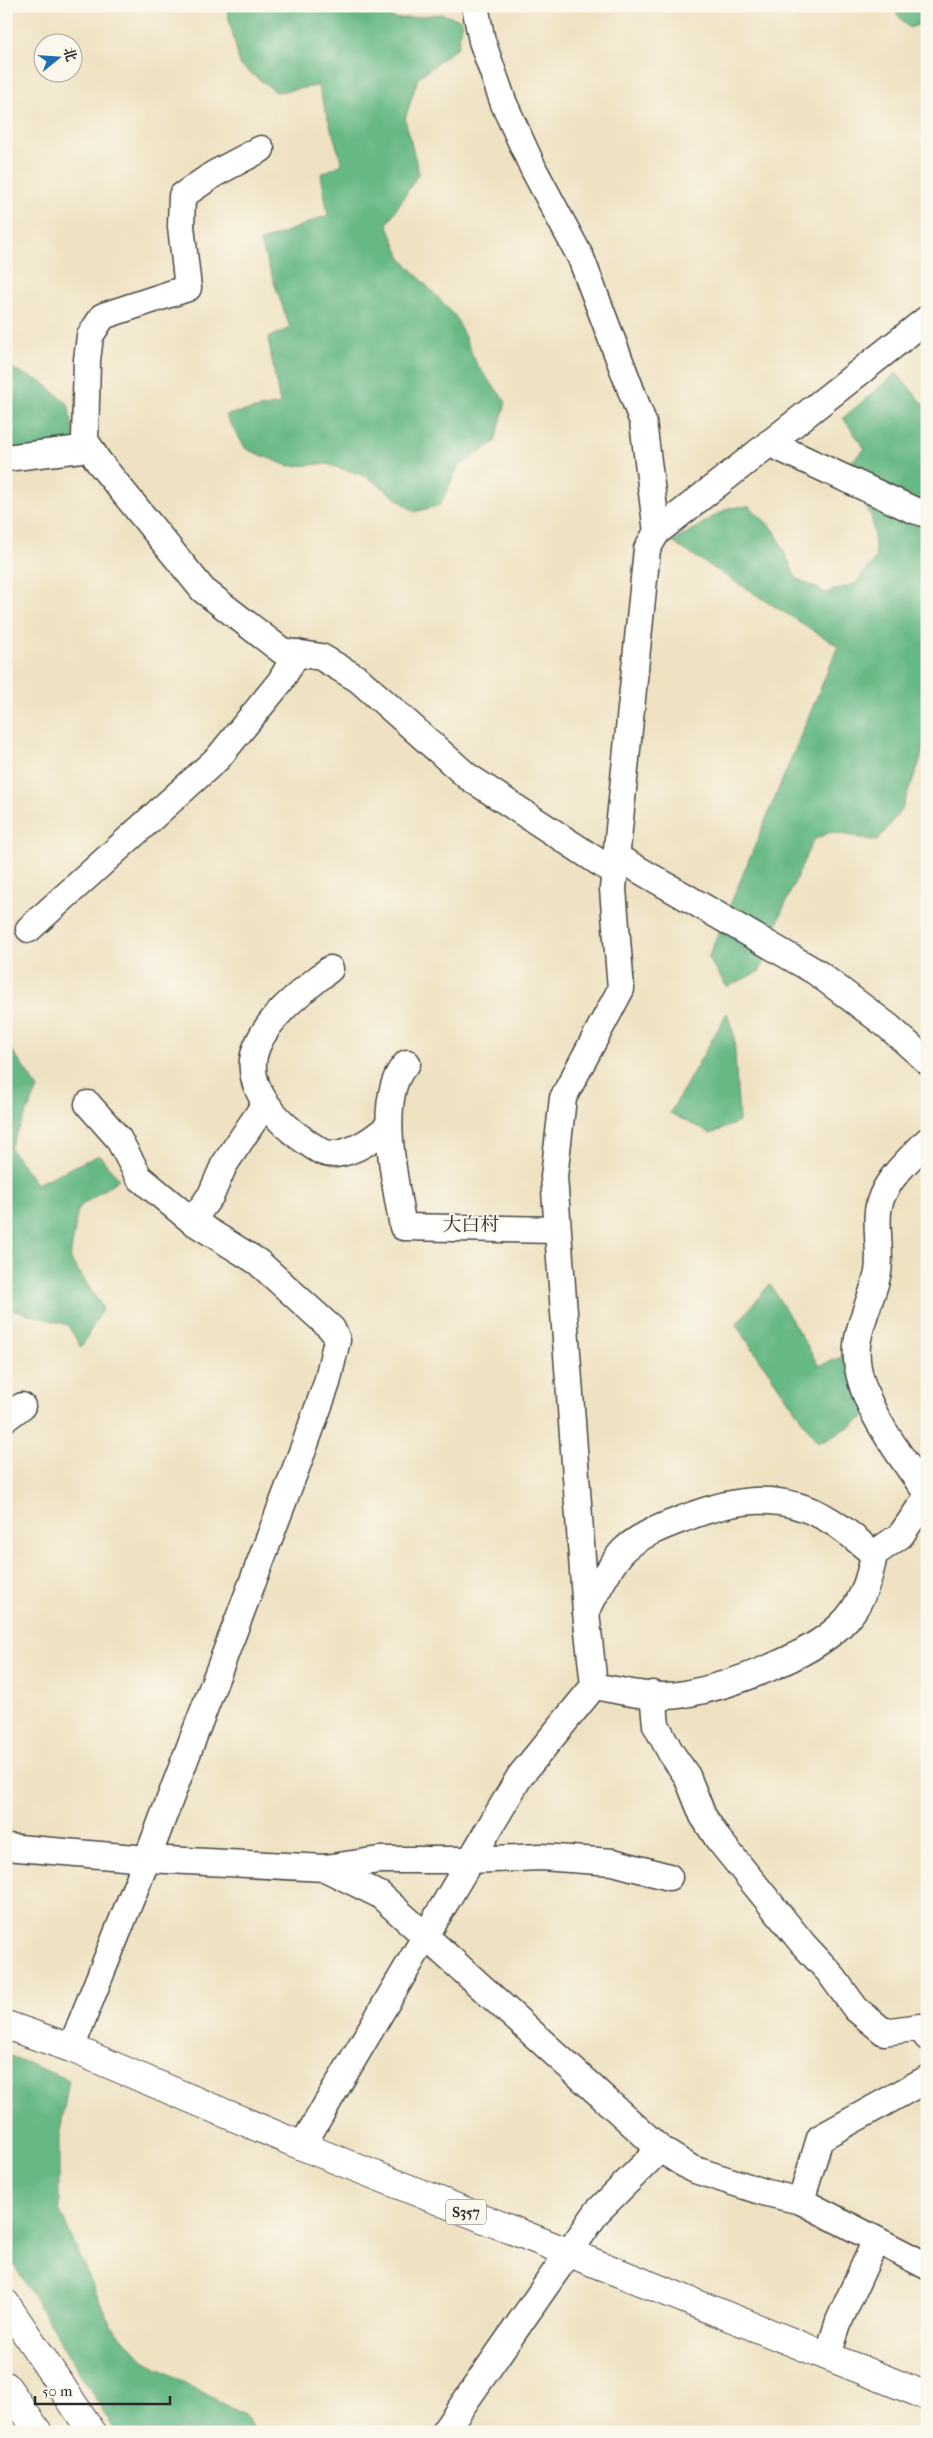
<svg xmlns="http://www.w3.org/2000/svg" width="933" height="2438" font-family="'IM FELL French Canon','Noto Serif SC',serif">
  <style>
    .forest { fill: #66b885; stroke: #487258 }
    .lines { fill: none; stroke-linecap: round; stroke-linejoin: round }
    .minor-casing { stroke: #484642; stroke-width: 29 }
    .major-casing { stroke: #484642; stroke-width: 30 }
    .highway-casing { stroke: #484642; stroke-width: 30 }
    .minor { stroke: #fff; stroke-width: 26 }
    .major { stroke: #fff; stroke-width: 28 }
    .highway { stroke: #fff; stroke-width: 28 }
    .labels { text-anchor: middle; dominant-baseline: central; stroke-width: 4.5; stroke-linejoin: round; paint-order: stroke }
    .shield { fill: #fbf7ec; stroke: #696865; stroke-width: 1 }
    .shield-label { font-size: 15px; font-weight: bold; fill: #2b2b2b }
    .quarter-label { font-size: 19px; fill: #2b2b2b; stroke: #fbf7ec }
  </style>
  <rect width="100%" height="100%" fill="#fbf7ec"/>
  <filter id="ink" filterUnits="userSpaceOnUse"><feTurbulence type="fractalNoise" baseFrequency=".02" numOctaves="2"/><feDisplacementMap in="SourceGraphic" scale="10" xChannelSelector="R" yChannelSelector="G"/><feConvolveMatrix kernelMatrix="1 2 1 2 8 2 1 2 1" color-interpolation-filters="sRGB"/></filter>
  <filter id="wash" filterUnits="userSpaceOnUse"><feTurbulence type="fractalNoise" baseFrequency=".0096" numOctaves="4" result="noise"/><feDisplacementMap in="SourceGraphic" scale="20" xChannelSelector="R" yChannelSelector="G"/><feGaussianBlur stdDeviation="1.12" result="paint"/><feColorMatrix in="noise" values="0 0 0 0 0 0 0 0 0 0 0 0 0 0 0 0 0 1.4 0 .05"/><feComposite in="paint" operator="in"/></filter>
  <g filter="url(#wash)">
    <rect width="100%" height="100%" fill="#efe2c2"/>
    <g class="forest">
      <path d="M226,6H364L397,19L441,14L462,20L458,47L418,78L405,119L419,173L387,224L401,258L456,317L477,365L506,402L495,442L458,467L440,505L415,512L368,477L327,464L288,466L246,449L225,415L280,404L268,338L290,328L260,242L328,215L321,174L342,164L318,86L276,92L240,65Z"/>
      <path d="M890,6H927V22L909,28Z"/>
      <path d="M6,366L42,382L68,404L77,449L6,452Z"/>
      <path d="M896,373L927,408V724L921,758L902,809L877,841L831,832L813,840L780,916L760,971L727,987L708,958L838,646L672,542L728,508L749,506L775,531L796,578L826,593L856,583L876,558L872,518L844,468L865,449L843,418Z"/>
      <path d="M727,1013L734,1035L739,1122L711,1134L670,1113Z"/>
      <path d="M6,1041L38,1089L10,1148L36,1184L99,1155L119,1179L78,1208L70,1259L103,1308L81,1348L68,1325L6,1308Z"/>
      <path d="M770,1284L819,1366L847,1355L870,1413L853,1425L818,1443L736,1325Z"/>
      <path d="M6,2054L69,2080L59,2138V2209L110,2324L144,2360L244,2415L256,2432H116L6,2252Z"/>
    </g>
  </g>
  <g filter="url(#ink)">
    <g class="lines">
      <defs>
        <g id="minor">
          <path d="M475,6L482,41L504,104L534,170L581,258L643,422L657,532"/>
          <path d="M261,149L214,174L182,196L181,226L188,288L103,316L90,336L87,360L85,440L98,461L203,590L282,651L321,657L358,679L467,776L614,872"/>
          <path d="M769,443L911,509L927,514"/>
          <path d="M6,458L90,448"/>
          <path d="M615,856L816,972L889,1027L927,1061"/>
          <path d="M29,929L218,758L280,682L297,653"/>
          <path d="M330,969C303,991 271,1013 257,1046C240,1085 278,1123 308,1143C317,1149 324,1155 336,1154C357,1151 373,1139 389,1126"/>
          <path d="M407,1063C374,1094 396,1186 403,1227L557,1230"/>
          <path d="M927,1141C908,1161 881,1183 878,1211C876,1231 881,1253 878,1272C873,1297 860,1319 857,1345C852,1395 899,1454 927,1493"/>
          <path d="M192,1221L211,1195L224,1165L265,1104"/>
          <path d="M6,1418L22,1406"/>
          <path d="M586,1612C595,1594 611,1563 624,1550C641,1534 664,1526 685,1518C736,1498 782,1491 831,1521C846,1530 860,1543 874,1554L901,1535L927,1497"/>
          <path d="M594,1686C622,1691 656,1700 685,1694C730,1686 807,1658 841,1625C860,1607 870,1579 874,1554"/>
          <path d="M653,1694L656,1725L671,1753L687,1776L703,1816L718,1839L803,1944L829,1972L856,2009L884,2032L920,2027L927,2037"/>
          <path d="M6,1847L147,1859L325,1868L380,1895L660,2149L692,2169L767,2193L801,2201L927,2266"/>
          <path d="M325,1868L379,1860H471L541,1857L613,1862L669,1877"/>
          <path d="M71,2048L149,1854L304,1447L327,1383L337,1340L332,1329L258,1262L192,1221L139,1177L118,1138L88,1104"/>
          <path d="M302,2146L520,1776L594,1686L586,1612L554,1177L563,1098L621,989L613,889L647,549L657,532L927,319"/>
          <path d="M801,2201L820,2138L927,2079"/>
          <path d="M828,2355L839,2321L876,2240"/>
          <path d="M444,2432L597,2212L660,2149"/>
        </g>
        <path id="major" d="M6,2025L71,2048L302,2146L927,2396"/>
        <g id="highway">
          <path d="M6,2304L92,2432"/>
          <path d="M6,2386L38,2432"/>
        </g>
      </defs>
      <use href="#minor" class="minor-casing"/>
      <use href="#major" class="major-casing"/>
      <use href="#highway" class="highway-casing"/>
      <use href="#minor" class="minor"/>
      <use href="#major" class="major"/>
      <use href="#highway" class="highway"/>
    </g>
  </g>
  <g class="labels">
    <rect class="shield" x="446" y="2199.5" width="40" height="25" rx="4"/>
    <g class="shield-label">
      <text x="466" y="2212">S357</text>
    </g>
    <g class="quarter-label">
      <text x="471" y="1225">大白村</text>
    </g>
  </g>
  <rect width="933" height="2438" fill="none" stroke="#fbf7ec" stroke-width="25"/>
  <g transform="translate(58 58) rotate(73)"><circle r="24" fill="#fbf7ec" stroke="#a8a59f"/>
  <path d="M0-4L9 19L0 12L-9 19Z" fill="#1f6fb2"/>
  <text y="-8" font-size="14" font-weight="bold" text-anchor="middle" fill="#2b2b2b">北</text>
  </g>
  <path d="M35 2396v8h135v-8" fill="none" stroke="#2b2b2b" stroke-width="2.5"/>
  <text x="42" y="2396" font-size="15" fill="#2b2b2b" stroke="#fbf7ec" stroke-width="4" paint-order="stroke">50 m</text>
</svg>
